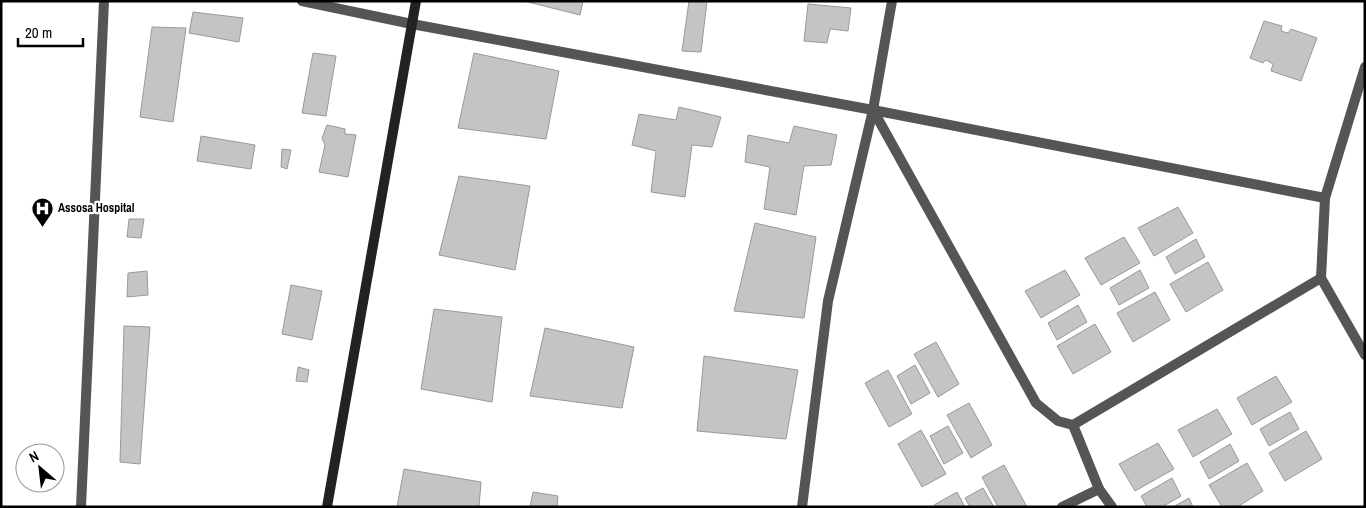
<svg xmlns="http://www.w3.org/2000/svg" width="1366" height="508" font-family="'Archivo Narrow',sans-serif">
  <style>
    .building { fill: #c4c4c4; stroke: #999 }
    .lines { fill: none; stroke-linecap: round; stroke-linejoin: round }
    .street { stroke: #555; stroke-width: 10 }
    .secondary { stroke: #222; stroke-width: 10 }
    .labels { text-anchor: middle; dominant-baseline: central; stroke-width: 4.5; stroke-linejoin: round; paint-order: stroke }
    .poi-label { font-size: 12px; font-weight: bold; fill: #000; stroke: #fff; text-anchor: start }
  </style>
  <rect width="100%" height="100%" fill="#fff"/>
  <g class="building">
    <path d="M524,1H583L580,15Z"/>
    <path d="M689,1H707L701,52L682,51Z"/>
    <path d="M808,4L851,8L848,31L830,29L827,43L804,41Z"/>
    <path d="M193,12L243,18L239,42L189,33Z"/>
    <path d="M1264,21L1282,26L1281,31L1288,33L1291,29L1317,38L1301,81L1271,71L1273,64L1266,60L1263,63L1250,58Z"/>
    <path d="M152,27L186,28L173,122L140,117Z"/>
    <path d="M313,53L336,56L326,116L302,113Z"/>
    <path d="M474,53L559,71L546,139L458,128Z"/>
    <path d="M679,107L721,117L712,147L692,145L685,197L651,192L656,151L632,145L639,114L676,120Z"/>
    <path d="M327,125L345,129V134L356,135L348,177L319,172L325,145L322,138Z"/>
    <path d="M794,126L837,135L831,165L804,166L796,215L764,209L770,167L745,162L748,135L789,143Z"/>
    <path d="M201,136L255,145L251,169L197,161Z"/>
    <path d="M282,149L291,150L287,169L281,167Z"/>
    <path d="M459,176L530,186L515,270L439,255Z"/>
    <path d="M1178,207L1193,233L1154,256L1138,228Z"/>
    <path d="M129,219H144L141,238L127,237Z"/>
    <path d="M755,223L816,237L804,318L734,311Z"/>
    <path d="M1124,237L1140,263L1101,285L1085,258Z"/>
    <path d="M1196,239L1205,257L1175,274L1166,257Z"/>
    <path d="M1208,262L1223,290L1186,312L1170,284Z"/>
    <path d="M1065,270L1080,295L1041,318L1025,291Z"/>
    <path d="M1140,270L1149,288L1119,305L1110,288Z"/>
    <path d="M147,271L148,295L127,297L128,273Z"/>
    <path d="M291,285L322,291L312,340L282,334Z"/>
    <path d="M1155,292L1170,320L1133,342L1117,313Z"/>
    <path d="M1078,305L1087,322L1057,340L1048,323Z"/>
    <path d="M434,309L502,317L492,402L421,389Z"/>
    <path d="M1095,324L1111,352L1073,374L1057,346Z"/>
    <path d="M124,326L150,327L140,464L120,462Z"/>
    <path d="M545,328L634,347L622,408L530,396Z"/>
    <path d="M936,342L959,384L938,397L914,354Z"/>
    <path d="M704,356L798,370L786,439L697,431Z"/>
    <path d="M915,365L930,393L911,404L897,376Z"/>
    <path d="M298,367L309,370L307,382L296,381Z"/>
    <path d="M888,370L912,414L889,427L865,383Z"/>
    <path d="M1276,376L1292,402L1252,425L1237,398Z"/>
    <path d="M969,403L992,445L971,458L947,415Z"/>
    <path d="M1217,409L1232,434L1193,457L1178,430Z"/>
    <path d="M1290,412L1299,429L1269,446L1260,429Z"/>
    <path d="M948,426L963,453L944,464L930,436Z"/>
    <path d="M921,430L946,474L922,487L898,444Z"/>
    <path d="M1306,431L1322,459L1285,481L1269,453Z"/>
    <path d="M1158,443L1174,469L1135,491L1119,464Z"/>
    <path d="M1230,444L1239,461L1209,479L1200,462Z"/>
    <path d="M1247,463L1263,491L1237,507H1222L1209,485Z"/>
    <path d="M1004,465L1027,507H998L982,477Z"/>
    <path d="M404,469L481,482L479,507H397Z"/>
    <path d="M1172,478L1181,496L1162,507H1147L1141,496Z"/>
    <path d="M983,488L994,507H970L965,498Z"/>
    <path d="M533,492L558,496L557,507H530Z"/>
    <path d="M957,492L965,507H935L934,505Z"/>
    <path d="M1189,498L1193,507H1173Z"/>
  </g>
  <g class="lines">
    <g class="street">
      <path d="M302,1L412,24L873,110L1325,198"/>
      <path d="M1365,67L1325,198L1321,278L1365,355"/>
      <path d="M873,110L1036,403L1058,421L1073,425L1321,278"/>
      <path d="M1073,425L1099,489L1112,507"/>
      <path d="M81,507L104,1"/>
      <path d="M802,507L828,301L873,110L892,1"/>
      <path d="M1062,507L1099,489"/>
    </g>
    <path class="secondary" d="M327,507L416,1"/>
  </g>
  <defs>
    <symbol id="hospital-pin" viewBox="-11 -11 22 30"><path d="M0 17L-7.5 6A9.5 9.5 0 1 1 7.5 6Z" fill="#000" stroke="#fff"/><path d="M-5-5h3v3.5h4V-5h3V5h-3V1.5h-4V5h-3Z" fill="#fff"/></symbol>
  </defs>
  <g fill-rule="evenodd">
    <use href="#hospital-pin" x="30" y="196" width="25" height="34"/>
  </g>
  <g class="labels">
    <g class="poi-label">
      <text x="58" y="208">Assosa Hospital</text>
    </g>
  </g>
  <rect width="1366" height="508" fill="none" stroke="#000000" stroke-width="5"/>
  <g transform="translate(40 468) rotate(332)"><circle r="24" fill="#ffffff" stroke="#999999"/>
  <path d="M0-4L9 19L0 12L-9 19Z" fill="#000000"/>
  <text y="-8" font-size="14" font-weight="bold" text-anchor="middle" fill="#000000">N</text>
  </g>
  <path d="M18 38v8h65v-8" fill="none" stroke="#000000" stroke-width="2.5"/>
  <text x="25" y="38" font-size="15" fill="#000000" stroke="#ffffff" stroke-width="4" paint-order="stroke">20 m</text>
</svg>
